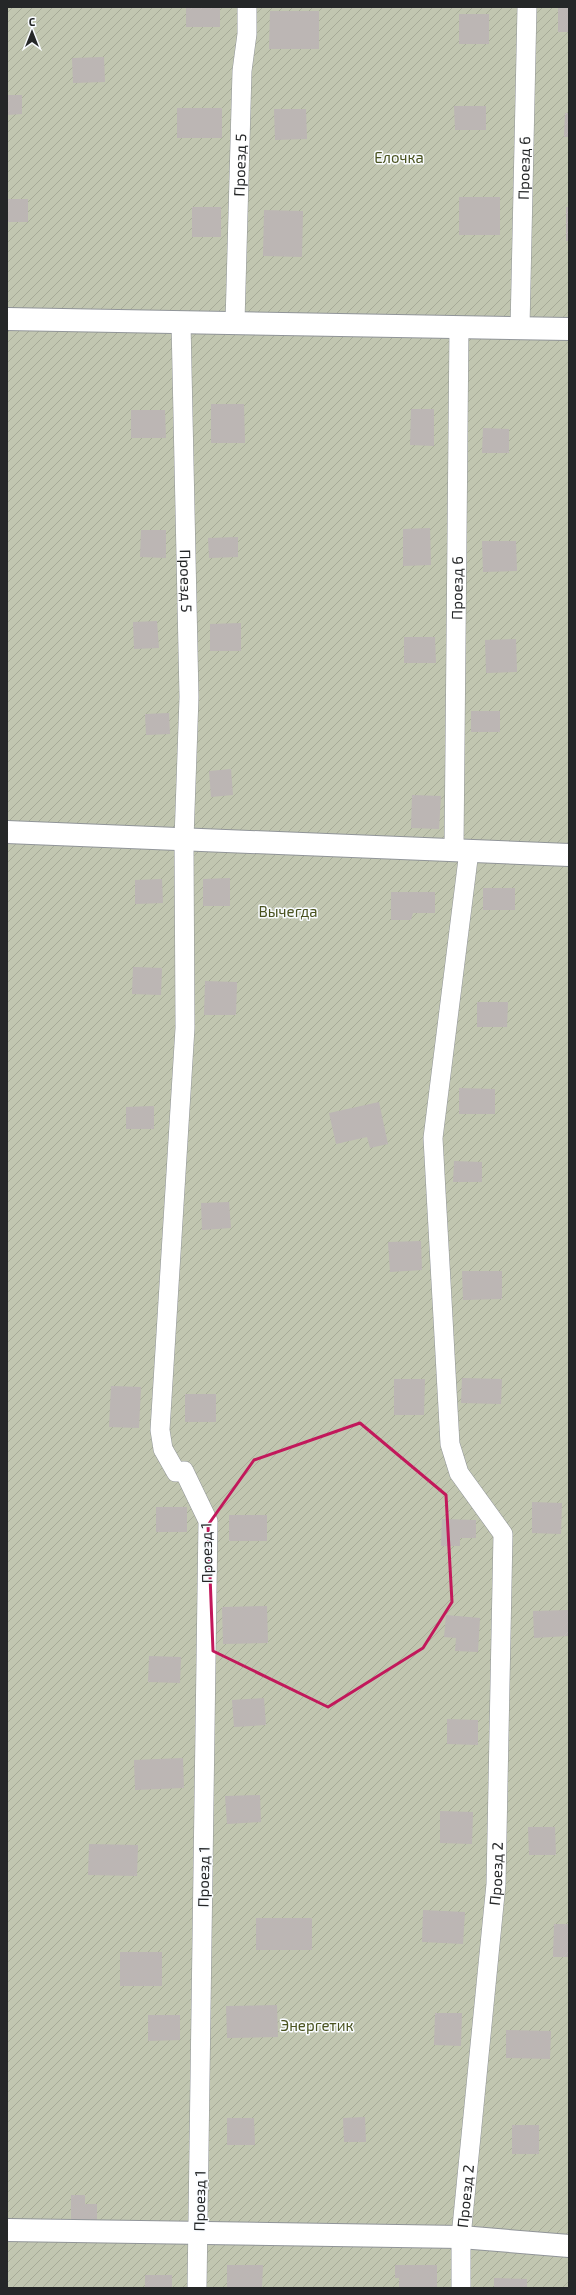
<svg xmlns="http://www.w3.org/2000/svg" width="576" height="2295" font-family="'Exo 2',sans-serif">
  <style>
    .garden { fill: url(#garden-furrows) }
    .building { fill: #bcb6b4 }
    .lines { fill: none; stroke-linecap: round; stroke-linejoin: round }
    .service-casing { stroke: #919599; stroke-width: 20 }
    .minor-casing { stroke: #919599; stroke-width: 24 }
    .service { stroke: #fff; stroke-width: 19 }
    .minor { stroke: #fff; stroke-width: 22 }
    .marked { fill: none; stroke: #c2185b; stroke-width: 3; stroke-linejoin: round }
    .labels { text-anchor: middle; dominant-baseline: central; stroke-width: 3; stroke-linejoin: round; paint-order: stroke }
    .park-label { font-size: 15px; fill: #49521f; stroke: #f9fcff }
    .street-label { font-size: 15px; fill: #252728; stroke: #f9fcff }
  </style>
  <defs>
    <pattern id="garden-furrows" width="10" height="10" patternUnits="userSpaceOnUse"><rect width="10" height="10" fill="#c1c6b0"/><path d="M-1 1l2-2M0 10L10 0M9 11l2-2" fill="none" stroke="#a6aa97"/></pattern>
  </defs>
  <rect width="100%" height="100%" fill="#eaeff3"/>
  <rect class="garden" x="7" y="7" width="562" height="2281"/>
  <g class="building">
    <rect x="186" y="7" width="34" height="20"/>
    <rect x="558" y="7" width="11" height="25"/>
    <path d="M270,11H319V49H269Z"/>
    <rect x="459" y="14" width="30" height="30"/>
    <path d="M104,57L105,82L73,83L72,58Z"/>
    <path d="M7,95H22V114L7,115Z"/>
    <path d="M454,106H486V130H455Z"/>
    <rect x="177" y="108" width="45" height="30"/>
    <path d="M274,109H306L307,139L275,140Z"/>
    <path d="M565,113H569V137H564Z"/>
    <rect x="459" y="197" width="41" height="38"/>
    <rect x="7" y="199" width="21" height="23"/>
    <rect x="192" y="207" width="29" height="30"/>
    <rect x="566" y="207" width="3" height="34"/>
    <path d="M264,210L303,211L302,257L263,256Z"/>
    <path d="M211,404H244L245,443H211Z"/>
    <path d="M411,409H434V446L410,445Z"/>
    <path d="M131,410H165L166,438H131Z"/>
    <path d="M483,428L509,429V453H482Z"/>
    <path d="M430,528L431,565L403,566V529Z"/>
    <path d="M141,530H166V558L140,557Z"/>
    <path d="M238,537V557L209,558L208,538Z"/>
    <path d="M482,541H516L517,571L483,572Z"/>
    <path d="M157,621L159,648L134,649L133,622Z"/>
    <path d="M241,623V651H210V624Z"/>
    <path d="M404,637H435L436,663H404Z"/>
    <path d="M516,639L517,672L486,673L485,640Z"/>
    <rect x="471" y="711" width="29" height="21"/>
    <path d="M169,713L170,734L146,735L145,714Z"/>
    <path d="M231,769L233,795L211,797L209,771Z"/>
    <path d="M412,795L441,796L439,829L411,828Z"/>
    <path d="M230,878V906H203V879Z"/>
    <path d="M162,879L163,903L135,904V880Z"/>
    <rect x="483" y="888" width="32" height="22"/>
    <path d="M391,892H435V913H413L411,920H391Z"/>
    <path d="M133,967L162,968L161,995L132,994Z"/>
    <path d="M205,981L237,982L236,1015H204Z"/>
    <path d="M477,1002H508L507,1027H477Z"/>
    <path d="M459,1088L495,1089V1114H459Z"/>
    <path d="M379,1102L388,1144L370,1148L367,1137L336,1144L329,1113Z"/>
    <path d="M154,1106V1129H126V1107Z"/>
    <path d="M454,1161L482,1162V1182H453Z"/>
    <path d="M229,1202L231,1228L202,1230L201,1203Z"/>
    <path d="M421,1241L422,1270L390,1272L388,1242Z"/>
    <path d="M462,1271H502V1299L463,1300Z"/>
    <path d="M462,1378L502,1379L501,1404L461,1403Z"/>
    <path d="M394,1379H425L424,1415H394Z"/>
    <path d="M111,1386L141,1387L139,1428L109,1427Z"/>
    <rect x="185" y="1394" width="31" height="28"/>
    <path d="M532,1502L562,1503L561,1534L532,1533Z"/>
    <rect x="156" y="1507" width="31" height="25"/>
    <rect x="229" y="1515" width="38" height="26"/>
    <path d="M442,1519L476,1520V1538H460V1546H441Z"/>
    <path d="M267,1606L268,1643L223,1644L222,1607Z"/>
    <path d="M568,1610L569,1636L534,1638L533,1611Z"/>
    <path d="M446,1615L480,1618L478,1652L455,1651L456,1638L444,1637Z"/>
    <path d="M149,1656L181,1657L180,1683L148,1682Z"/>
    <path d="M264,1698L266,1725L234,1727L232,1700Z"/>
    <path d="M447,1719L478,1720V1745L447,1744Z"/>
    <path d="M183,1758L184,1788L135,1790L134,1760Z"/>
    <path d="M260,1795L261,1822L227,1824L225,1796Z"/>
    <path d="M440,1811L473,1812L472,1844L440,1843Z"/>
    <path d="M528,1827H555L556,1855H529Z"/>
    <path d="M89,1844L138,1845L137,1876L88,1875Z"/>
    <path d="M423,1910L465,1912L463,1944L422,1942Z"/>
    <rect x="256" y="1918" width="56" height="32"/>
    <path d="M554,1924H569V1957H553Z"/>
    <rect x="120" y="1952" width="42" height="34"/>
    <path d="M277,2005L278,2037L227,2038L226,2006Z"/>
    <path d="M435,2013H462L461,2046L434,2045Z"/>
    <path d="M148,2015H180V2040L148,2041Z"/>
    <path d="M506,2030L551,2031L550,2059L506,2058Z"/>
    <path d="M365,2117L366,2142H344L343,2118Z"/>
    <path d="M227,2118H254L255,2145H227Z"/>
    <rect x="512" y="2125" width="27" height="29"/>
    <path d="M71,2195H85V2204H97V2222H71Z"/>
    <path d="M227,2265H263L262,2287H227Z"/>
    <path d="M395,2265H437V2288H399V2278H395Z"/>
    <rect x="145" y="2275" width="27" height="13"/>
    <path d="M494,2278L527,2279V2288H494Z"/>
  </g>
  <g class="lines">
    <defs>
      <g id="service">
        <path id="s1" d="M181,322L189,697L184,839L185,1028L160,1430L163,1449L176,1472L184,1471L208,1521L197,2288"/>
        <path id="s2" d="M235,322L242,71L247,34V7"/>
        <path id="s3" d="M520,328L527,7"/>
        <path id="s4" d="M454,849L459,327"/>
        <path id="s5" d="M461,2288V2237L496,1884L503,1534L459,1473L450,1444L433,1138L469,851"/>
      </g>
      <g id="minor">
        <path d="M7,319L569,329"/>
        <path d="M7,832L569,855"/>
        <path d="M7,2230L461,2237L569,2246"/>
      </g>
    </defs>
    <use href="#service" class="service-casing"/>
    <use href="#minor" class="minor-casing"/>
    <use href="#service" class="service"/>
    <use href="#minor" class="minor"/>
  </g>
  <path class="marked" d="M360,1423L446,1495L452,1602L423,1648L328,1707L213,1651L208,1525L254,1460Z"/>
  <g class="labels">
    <g class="park-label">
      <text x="399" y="157">Елочка</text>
      <text x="288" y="911">Вычегда</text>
      <text x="317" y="2025">Энергетик</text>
    </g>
    <g class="street-label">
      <text stroke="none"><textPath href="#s2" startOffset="157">Проезд 5</textPath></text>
      <text stroke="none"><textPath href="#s3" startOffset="160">Проезд 6</textPath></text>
      <text stroke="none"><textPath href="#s1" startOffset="259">Проезд 5</textPath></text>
      <text stroke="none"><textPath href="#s4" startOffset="261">Проезд 6</textPath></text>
      <text transform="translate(206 1553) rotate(-91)">Проезд 1</text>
      <text stroke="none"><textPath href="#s5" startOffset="416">Проезд 2</textPath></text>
      <text transform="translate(203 1877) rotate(-89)">Проезд 1</text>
      <text stroke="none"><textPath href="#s5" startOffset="92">Проезд 2</textPath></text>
      <text transform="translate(199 2201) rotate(-89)">Проезд 1</text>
    </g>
  </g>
  <rect width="576" height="2295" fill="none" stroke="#252728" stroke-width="16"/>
  <g transform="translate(32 32)" stroke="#f9fcff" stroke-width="3" paint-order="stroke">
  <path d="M0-3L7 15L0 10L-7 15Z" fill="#252728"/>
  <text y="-6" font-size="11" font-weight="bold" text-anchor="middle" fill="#252728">С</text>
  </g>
</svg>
